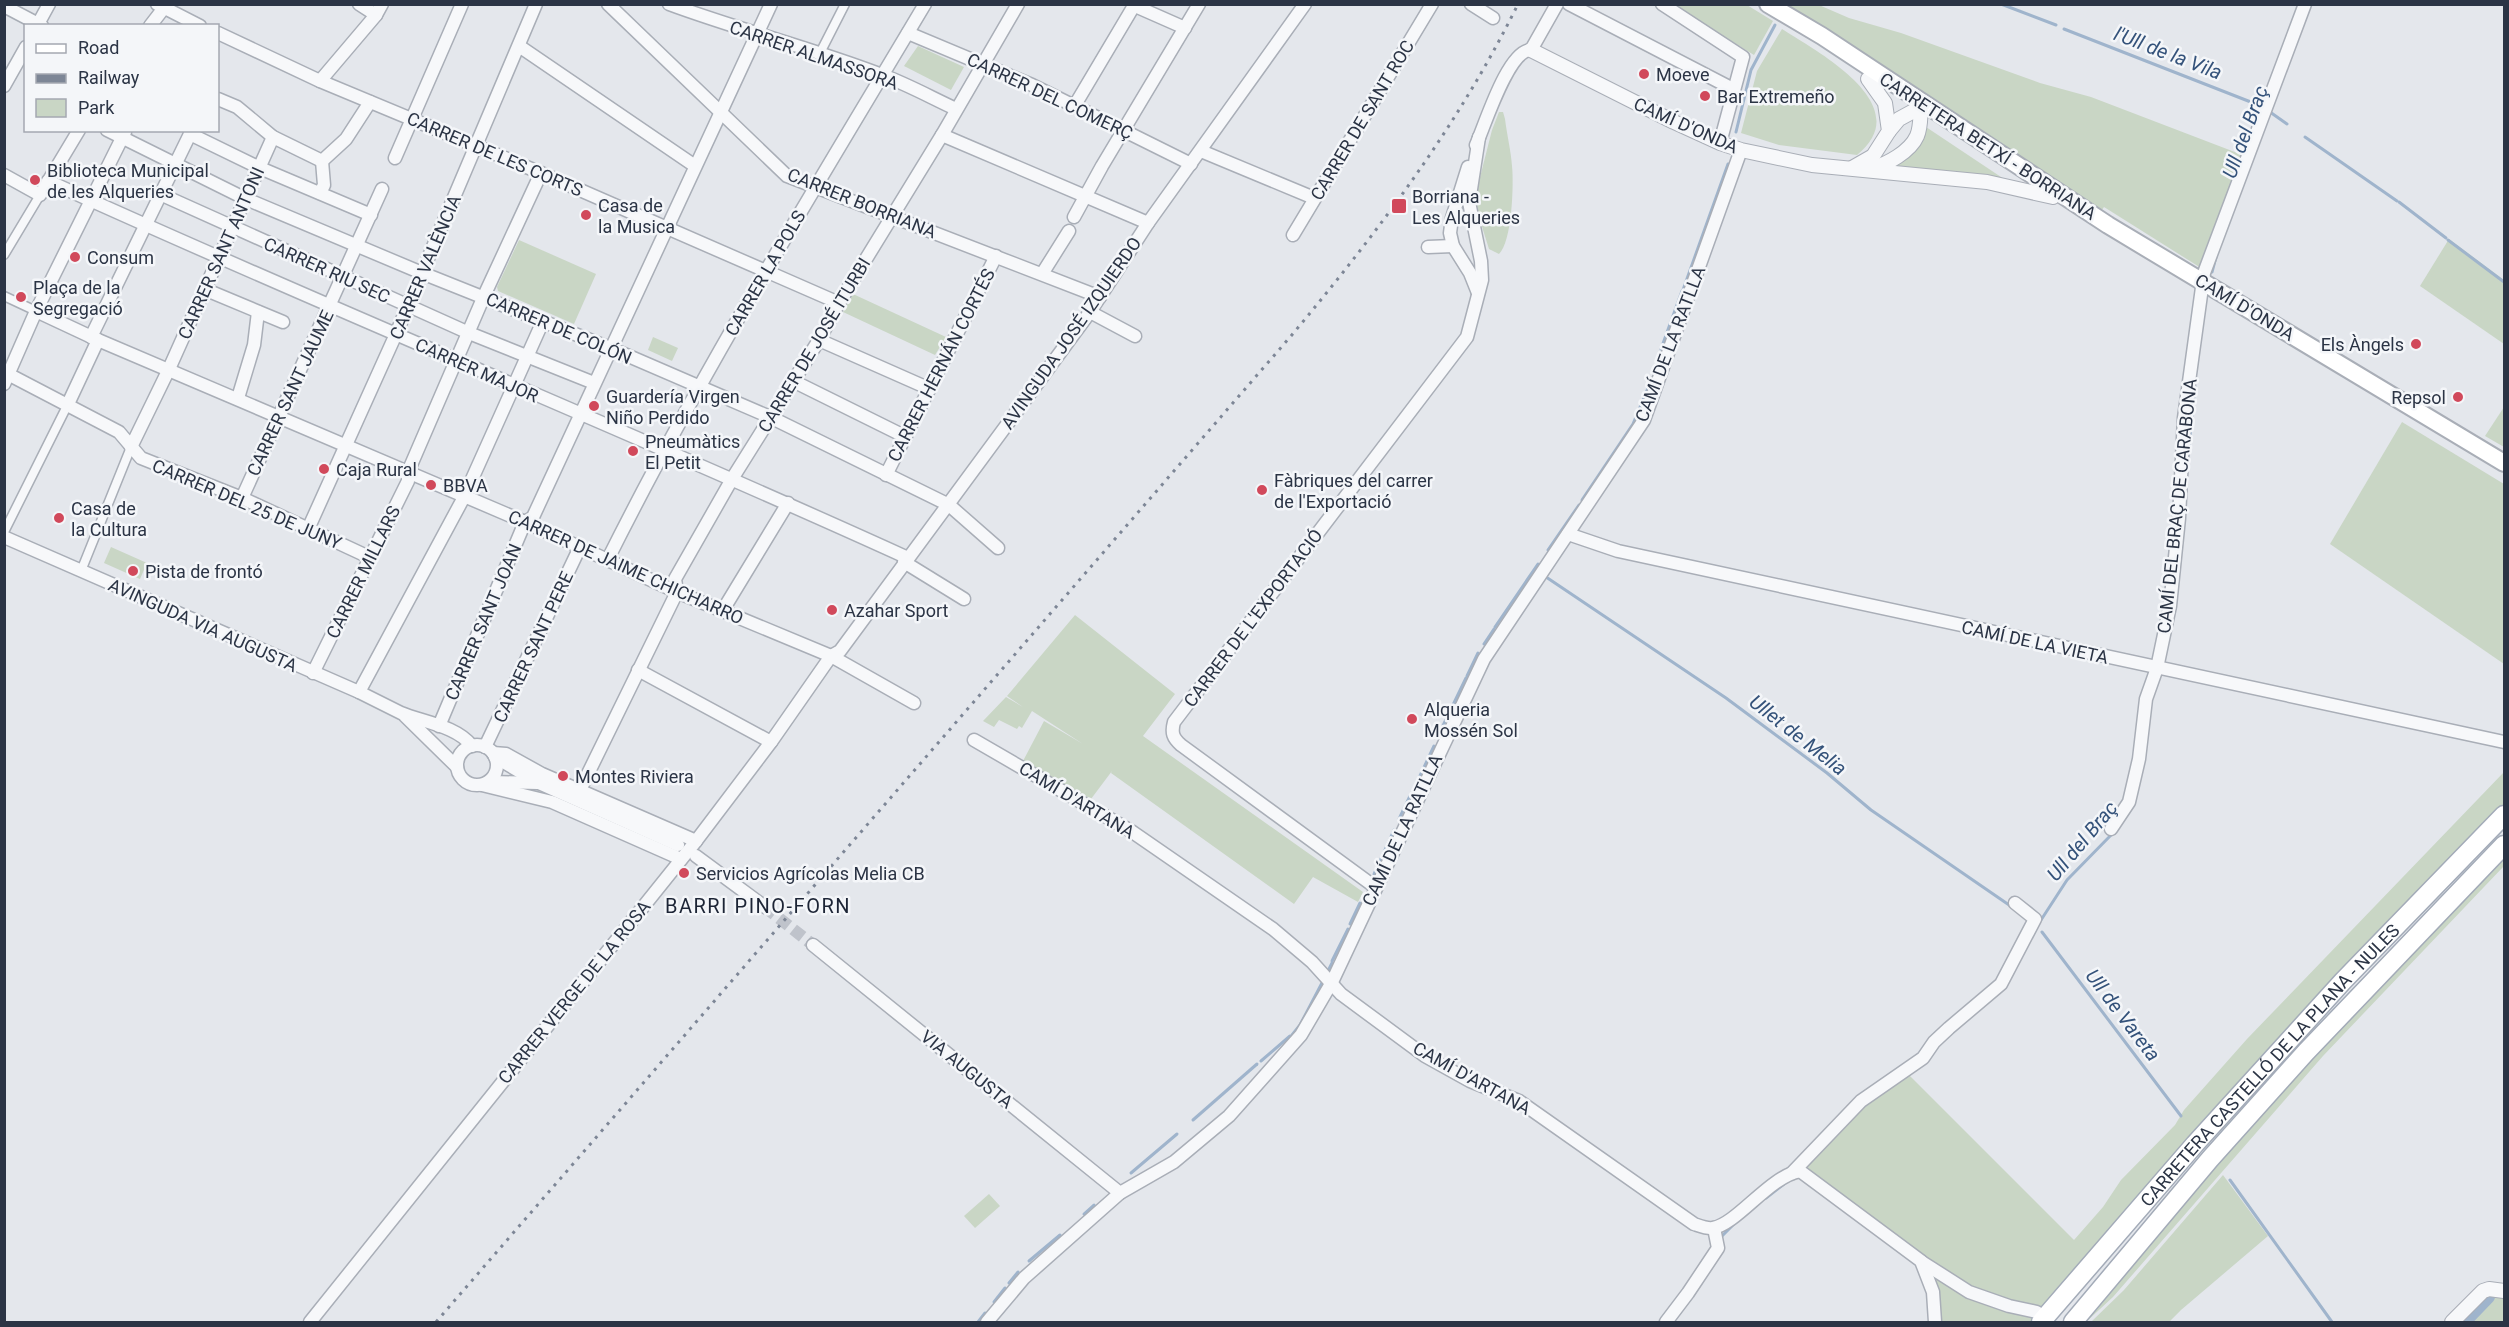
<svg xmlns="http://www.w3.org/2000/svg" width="2509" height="1327" font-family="Roboto,sans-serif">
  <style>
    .green { fill: #c9d6c5 }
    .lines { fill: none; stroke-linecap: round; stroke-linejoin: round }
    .stream { stroke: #9fb4cc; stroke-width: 3 }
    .canal { stroke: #9fb4cc; stroke-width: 12 }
    .minor-tunnel { stroke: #bfc3cb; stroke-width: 12; stroke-dasharray: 12 6; stroke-linecap: butt }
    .pedestrian-casing { stroke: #a9aeb7; stroke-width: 11 }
    .minor-casing { stroke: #a9aeb7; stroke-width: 15 }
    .tertiary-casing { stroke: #a9aeb7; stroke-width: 16 }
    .secondary-casing { stroke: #a9aeb7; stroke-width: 20 }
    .primary-casing { stroke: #a3abb8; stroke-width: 21 }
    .pedestrian { stroke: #f7f8fa; stroke-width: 8 }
    .minor { stroke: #f7f8fa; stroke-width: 12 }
    .tertiary { stroke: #f7f8fa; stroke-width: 14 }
    .secondary { stroke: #fff; stroke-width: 16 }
    .primary { stroke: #fff; stroke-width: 18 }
    .rail { stroke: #7d8696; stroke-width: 3; stroke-dasharray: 3 6; stroke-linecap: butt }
    .poi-dot { fill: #d1495b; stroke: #f4f6f9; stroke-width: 2 }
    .labels { text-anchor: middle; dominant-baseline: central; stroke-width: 5; stroke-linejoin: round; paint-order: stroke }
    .street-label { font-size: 18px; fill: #2b3445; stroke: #f4f6f9 }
    .poi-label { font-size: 18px; fill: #2b3445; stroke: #f4f6f9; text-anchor: start }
    .water-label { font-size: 20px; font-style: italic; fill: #34527a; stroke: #f4f6f9 }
    .neighbourhood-label { font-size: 20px; letter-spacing: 1.5px; fill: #1d2536; stroke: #f4f6f9 }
  </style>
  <rect width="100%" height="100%" fill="#e4e7ec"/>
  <g class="green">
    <path d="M1673,5H1747L1773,21L1754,55Z"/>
    <path d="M1777,5H1819L1849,18L1901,33L2040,83L2091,97L2240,154L2245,152L2201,268L2104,207L2099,214Z"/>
    <path d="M1782,29C1820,53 1918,106 1857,155L1779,145L1741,133L1757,71Z"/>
    <path d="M918,46L964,67L951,90L904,66Z"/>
    <path d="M1499,112H1503L1505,119C1507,135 1511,151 1512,166C1514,184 1512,242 1499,254L1489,249L1474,201L1492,130Z"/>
    <path d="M1926,127L2004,179L1897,167L1896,166C1913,151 1918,149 1926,127Z"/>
    <path d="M2449,239L2504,280V344L2420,286Z"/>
    <path d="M519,240L596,274L574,324L498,291L497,287Z"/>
    <path d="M853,294L946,337L935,355L843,312Z"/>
    <path d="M653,337L678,348L672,361L648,350Z"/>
    <path d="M2504,407V447L2485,436Z"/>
    <path d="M2402,422L2504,484V664L2330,544Z"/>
    <path d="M111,547L147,563L140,579L104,563Z"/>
    <path d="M1075,615L1175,694L1143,736L1363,892L1358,902L1313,877L1294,904L1111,773L1112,771L1091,799L1023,761L1044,721L1083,744L1032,711L1022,728L1019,726L1017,729L999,720L994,727L983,721L1006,697L1023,707L1007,696Z"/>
    <path d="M2504,772V806L2458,853L2031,1322H1937L1928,1269L1971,1291L1799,1168L1864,1102L1908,1074L2074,1240L2103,1207L2121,1180L2175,1125L2184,1110L2247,1039Z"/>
    <path d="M2504,853V866L2323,1056L2113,1297L2086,1322H2079L2212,1165Z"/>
    <path d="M2223,1175L2268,1236L2181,1310L2169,1322H2091L2124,1290Z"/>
    <path d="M989,1194L1000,1206L975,1228L964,1216Z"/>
    <path d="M2495,1294L2504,1298V1322H2469Z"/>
  </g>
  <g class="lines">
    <g class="stream">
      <path d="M2001,4L2056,25"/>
      <path d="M2064,29L2261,106"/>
      <path d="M2270,112L2287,124"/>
      <path d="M1736,132L1751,70L1775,25"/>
      <path d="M2305,137L2397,201"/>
      <path d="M2399,202L2446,238"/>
      <path d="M2448,240L2504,282"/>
      <path d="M2212,272L2216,257"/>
      <path d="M1683,290L1728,164"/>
      <path d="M1661,349L1682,291"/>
      <path d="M2188,456L2195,386"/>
      <path d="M1582,500L1633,424L1648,388"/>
      <path d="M1548,550L1579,505"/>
      <path d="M1546,577L1726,698L1827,773L1871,810L2012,907"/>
      <path d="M1495,627L1538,564"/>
      <path d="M1484,644L1494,629"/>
      <path d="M1467,676L1478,653"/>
      <path d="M1438,736L1466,678"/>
      <path d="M1411,795L1434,746"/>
      <path d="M1399,819L1410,796"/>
      <path d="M1374,874L1394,830"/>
      <path d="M2041,920L2067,880L2113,833"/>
      <path d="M1350,924L1360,903"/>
      <path d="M2042,932L2181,1116"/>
      <path d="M1332,961L1348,929"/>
      <path d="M1329,969L1332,963"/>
      <path d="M1292,1035L1300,1025L1323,981"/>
      <path d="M1261,1061L1290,1036"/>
      <path d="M1193,1120L1257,1064"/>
      <path d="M1131,1173L1177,1134"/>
      <path d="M2230,1180L2332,1322"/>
      <path d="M1766,1198L1784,1184"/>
      <path d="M1084,1214L1094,1205"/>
      <path d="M1721,1237L1735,1223"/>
      <path d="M1029,1261L1060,1235"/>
      <path d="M1009,1283L1018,1272"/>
      <path d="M994,1302L1005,1288"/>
      <path d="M978,1322L985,1313"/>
    </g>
    <path class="canal" d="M2465,1322L2489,1297"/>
    <path class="minor-tunnel" d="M765,907L813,945"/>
    <defs>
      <g id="pedestrian">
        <path d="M820,53L845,4"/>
        <path d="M4,255L40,195"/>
        <path d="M4,296L36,311"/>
        <path d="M4,532L68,404"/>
        <path d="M81,571L131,447"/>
      </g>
      <g id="minor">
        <path d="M157,4L200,26"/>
        <path d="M359,4L376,15"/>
        <path d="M608,4L787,176L1100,297"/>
        <path d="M669,4C739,30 812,48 882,75C907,84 932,98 956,109"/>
        <path d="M1471,4L1493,18"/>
        <path d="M1569,4L1733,89"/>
        <path d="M1662,4L1743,57L1720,143"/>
        <path d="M4,6L42,26"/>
        <path d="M1135,6L1185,28"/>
        <path d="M37,26L49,4"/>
        <path d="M150,26L167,4"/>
        <path d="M218,33L320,81L541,173L839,303"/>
        <path d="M908,33L1032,85L1191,164"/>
        <path d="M519,46L695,166"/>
        <path d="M320,81L376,15L382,4"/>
        <path d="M4,86L26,47"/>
        <path d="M218,99L237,107L273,137L322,161L346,139L370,102"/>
        <path d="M1075,105L1135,4"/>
        <path d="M107,130L246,199L422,273L610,348L770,417L949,505L998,548"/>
        <path d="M190,134L260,168L371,215"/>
        <path d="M942,135L1148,223"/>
        <path d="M1476,145C1485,125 1508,50 1531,50L1557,4"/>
        <path d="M1201,151L1314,198"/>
        <path d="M395,158L462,4"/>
        <path d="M1468,167L1452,218L1450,233L1453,246L1470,273L1478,293"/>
        <path d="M4,175L40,195L79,130"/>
        <path d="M48,181C333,311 623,428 908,558"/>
        <path d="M320,193L324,185L322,161"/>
        <path d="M160,194L469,333L594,383"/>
        <path d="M1074,217L1102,166L1199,4"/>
        <path d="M1293,235L1432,4"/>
        <path d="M1428,247L1453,246"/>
        <path d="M1042,274L1069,231"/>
        <path d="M204,289L283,322"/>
        <path d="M36,311L98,340L525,522L677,592L831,656L914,703"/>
        <path d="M1090,312L1135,336"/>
        <path d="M91,337L192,130"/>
        <path d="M819,340L930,389"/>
        <path d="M4,372L119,432L141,458L242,498L371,558"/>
        <path d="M793,381L906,437"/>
        <path d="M4,384L36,311L125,132"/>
        <path d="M238,398L254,345L258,312"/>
        <path d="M68,404L98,340"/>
        <path d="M131,447L169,369L273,137"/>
        <path d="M886,475L996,256"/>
        <path d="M242,498L382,189"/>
        <path d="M309,527L396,334L536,4"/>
        <path d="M1568,534L1618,551L2504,742"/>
        <path d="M4,537L359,692C373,699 387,706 401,713C423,722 457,726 472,746"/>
        <path d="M608,559C703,369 816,187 925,4"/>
        <path d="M904,562L964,599"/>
        <path d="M723,610L788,503"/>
        <path d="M638,670L771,742"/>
        <path d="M313,673L408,481V472L484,296L541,173"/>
        <path d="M359,692L464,497L543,321"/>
        <path d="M405,716L457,767"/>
        <path d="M439,726L525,522L533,517L771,4"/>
        <path d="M974,740L1131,831L1273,929L1312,962L1341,994L1425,1056L1470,1081L1519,1101L1694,1224C1700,1226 1707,1229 1713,1228C1737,1224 1770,1176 1800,1171L1921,1261L1933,1292L1935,1322"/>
        <circle cx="477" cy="765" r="20"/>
        <path d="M485,747L580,547"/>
        <path d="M493,753L506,754L542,774L696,841"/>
        <path d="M495,757L539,783L678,845"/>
        <path d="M492,782L538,783"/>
        <path d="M482,785L552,802L681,859"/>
        <path d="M580,790L677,592L675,579L732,479L819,340L839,303L942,135L1018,4"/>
        <path d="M2111,829L2129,802L2139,759L2146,699L2157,668L2170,606L2179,518L2184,418L2204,273L2305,4"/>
        <path d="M696,856L765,907"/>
        <path d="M1375,887L1181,745C1173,738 1171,733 1174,722L1467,337L1482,280L1481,261L1469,202L1479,137"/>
        <path d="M813,945L1120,1193"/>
        <path d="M1792,1173L1861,1101L1923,1058L1934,1042L1949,1028L2001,984L2035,919L2015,903"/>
        <path d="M1922,1262L1969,1292L2009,1306L2037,1312"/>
        <path d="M310,1322L696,841L771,742L831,656L840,651L1090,312L1148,223L1305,4"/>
        <path d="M987,1322L1024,1278L1120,1193L1174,1162L1229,1116L1301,1035L1332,982L1484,659L1644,420L1741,150"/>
        <path d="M1666,1322L1688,1293L1718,1248L1714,1228"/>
      </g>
      <g id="tertiary">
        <path d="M1531,50L1674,122L1720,143L1741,150L1812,165L1987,182L2053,197"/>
        <path d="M1889,131L1899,119L1921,107"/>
        <path d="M1852,168L1873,156L1889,131L1885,103L1868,79"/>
        <path d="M1871,169C1887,164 1910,152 1917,136C1921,127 1920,116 1921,107"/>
        <path d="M2452,1322L2483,1291L2489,1289L2504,1291"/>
      </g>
      <path id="secondary" d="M1768,4L1822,36L2108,225L2504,463"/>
      <g id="primary">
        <path id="s1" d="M2041,1322L2195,1144L2343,981L2504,815"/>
        <path d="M2073,1322L2210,1159L2306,1052L2504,845"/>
      </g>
    </defs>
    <use href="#pedestrian" class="pedestrian-casing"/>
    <use href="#minor" class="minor-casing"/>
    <use href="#tertiary" class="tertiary-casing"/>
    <use href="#secondary" class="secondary-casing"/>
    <use href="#primary" class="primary-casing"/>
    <use href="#pedestrian" class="pedestrian"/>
    <use href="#minor" class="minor"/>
    <use href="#tertiary" class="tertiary"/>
    <use href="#secondary" class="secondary"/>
    <use href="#primary" class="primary"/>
    <path class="rail" d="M436,1322L1291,336C1378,232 1458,126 1518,4"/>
  </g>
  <g class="poi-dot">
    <circle cx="1644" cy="74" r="6"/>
    <circle cx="1705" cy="96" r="6"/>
    <circle cx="35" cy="180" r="6"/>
    <rect x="1391" y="198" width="16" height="16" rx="3"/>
    <circle cx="586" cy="215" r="6"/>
    <circle cx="75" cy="257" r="6"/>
    <circle cx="21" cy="297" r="6"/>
    <circle cx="2416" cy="344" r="6"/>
    <circle cx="2458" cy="397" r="6"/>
    <circle cx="594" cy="406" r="6"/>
    <circle cx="633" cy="451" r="6"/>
    <circle cx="324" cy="469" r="6"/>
    <circle cx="431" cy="485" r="6"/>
    <circle cx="1262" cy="490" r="6"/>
    <circle cx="59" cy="518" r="6"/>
    <circle cx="133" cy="571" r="6"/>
    <circle cx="832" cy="610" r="6"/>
    <circle cx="1412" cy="719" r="6"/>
    <circle cx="563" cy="776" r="6"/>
    <circle cx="684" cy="873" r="6"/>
  </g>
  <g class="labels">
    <g class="street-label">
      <text transform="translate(814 55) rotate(19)">CARRER ALMASSORA</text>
      <text transform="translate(1050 96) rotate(25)">CARRER DEL COMERÇ</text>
      <text transform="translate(1362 120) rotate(-59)">CARRER DE SANT ROC</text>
      <text transform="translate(1686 125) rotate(24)">CAMÍ D'ONDA</text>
      <text transform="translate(1988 146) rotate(33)">CARRETERA BETXÍ - BORRIANA</text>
      <text transform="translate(495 154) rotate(23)">CARRER DE LES CORTS</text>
      <text transform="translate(862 203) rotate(22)">CARRER BORRIANA</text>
      <text transform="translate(221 253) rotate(-66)">CARRER SANT ANTONI</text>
      <text transform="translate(425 267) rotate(-67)">CARRER VALÈNCIA</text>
      <text transform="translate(327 270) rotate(24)">CARRER RIU SEC</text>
      <text transform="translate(765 273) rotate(-60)">CARRER LA POLS</text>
      <text transform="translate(2245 307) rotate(31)">CAMÍ D'ONDA</text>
      <text transform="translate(559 328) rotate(23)">CARRER DE COLÓN</text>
      <text transform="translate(1071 333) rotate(-55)">AVINGUDA JOSÉ IZQUIERDO</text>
      <text transform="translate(1670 344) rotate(-69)">CAMÍ DE LA RATLLA</text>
      <text transform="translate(814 345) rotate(-59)">CARRER DE JOSÉ ITURBI</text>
      <text transform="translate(941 365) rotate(-63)">CARRER HERNÁN CORTÉS</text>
      <text transform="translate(477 370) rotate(24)">CARRER MAJOR</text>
      <text transform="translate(290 393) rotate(-65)">CARRER SANT JAUME</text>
      <text transform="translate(247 504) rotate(23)">CARRER DEL 25 DE JUNY</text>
      <text transform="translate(2177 506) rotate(-84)">CAMÍ DEL BRAÇ DE CARABONA</text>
      <text transform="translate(626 567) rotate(24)">CARRER DE JAIME CHICHARRO</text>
      <text transform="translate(363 572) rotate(-64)">CARRER MILLARS</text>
      <text transform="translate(1253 618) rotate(-53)">CARRER DE L'EXPORTACIÓ</text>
      <text transform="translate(483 622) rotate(-67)">CARRER SANT JOAN</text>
      <text transform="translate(203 625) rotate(24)">AVINGUDA VIA AUGUSTA</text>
      <text transform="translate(2035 642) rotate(12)">CAMÍ DE LA VIETA</text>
      <text transform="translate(533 647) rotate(-65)">CARRER SANT PERE</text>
      <text transform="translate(1077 800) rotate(31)">CAMÍ D'ARTANA</text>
      <text transform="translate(1402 830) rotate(-65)">CAMÍ DE LA RATLLA</text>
      <text transform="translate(574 992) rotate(-51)">CARRER VERGE DE LA ROSA</text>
      <text stroke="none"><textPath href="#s1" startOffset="344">CARRETERA CASTELLÓ DE LA PLANA - NULES</textPath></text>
      <text transform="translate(967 1069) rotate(39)">VIA AUGUSTA</text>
      <text transform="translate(1472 1078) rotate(29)">CAMÍ D'ARTANA</text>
    </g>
    <g class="poi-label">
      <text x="1656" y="74">Moeve</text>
      <text x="1717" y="96">Bar Extremeño</text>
      <text x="47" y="170">Biblioteca Municipal<tspan x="47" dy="21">de les Alqueries</tspan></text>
      <text x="1412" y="196">Borriana -<tspan x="1412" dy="21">Les Alqueries</tspan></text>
      <text x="598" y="205">Casa de<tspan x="598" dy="21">la Musica</tspan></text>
      <text x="87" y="257">Consum</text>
      <text x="33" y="287">Plaça de la<tspan x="33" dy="21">Segregació</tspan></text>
      <text x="2404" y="344" text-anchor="end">Els Àngels</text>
      <text x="606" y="396">Guardería Virgen<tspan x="606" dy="21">Niño Perdido</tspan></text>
      <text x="2446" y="397" text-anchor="end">Repsol</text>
      <text x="645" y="441">Pneumàtics<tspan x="645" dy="21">El Petit</tspan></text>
      <text x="336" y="469">Caja Rural</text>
      <text x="1274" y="480">Fàbriques del carrer<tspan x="1274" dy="21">de l'Exportació</tspan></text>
      <text x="443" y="485">BBVA</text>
      <text x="71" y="508">Casa de<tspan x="71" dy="21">la Cultura</tspan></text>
      <text x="145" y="571">Pista de frontó</text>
      <text x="844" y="610">Azahar Sport</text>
      <text x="1424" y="709">Alqueria<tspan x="1424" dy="21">Mossén Sol</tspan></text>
      <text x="575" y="776">Montes Riviera</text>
      <text x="696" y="873">Servicios Agrícolas Melia CB</text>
    </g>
    <g class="water-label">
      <text transform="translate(2168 53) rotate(21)">l'Ull de la Vila</text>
      <text transform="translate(2245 132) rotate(-70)">Ull del Braç</text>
      <text transform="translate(1798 735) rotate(38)">Ullet de Melia</text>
      <text transform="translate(2082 841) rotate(-50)">Ull del Braç</text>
      <text transform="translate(2123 1015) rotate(53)">Ull de Vareta</text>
    </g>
    <g class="neighbourhood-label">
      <text x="758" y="906">BARRI PINO-FORN</text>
    </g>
  </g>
  <rect width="2509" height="1327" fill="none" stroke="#2b3445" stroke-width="12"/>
  <rect x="24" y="24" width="195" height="108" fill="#f4f6f9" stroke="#a4a8b1" stroke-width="1.5"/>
  <rect x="36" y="44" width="30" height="9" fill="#ffffff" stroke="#a4a8b1" stroke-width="1.5"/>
  <text x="78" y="54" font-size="18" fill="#2b3445">Road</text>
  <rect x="36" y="74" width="30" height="9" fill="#7d8696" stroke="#a4a8b1" stroke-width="1.5"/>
  <text x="78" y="84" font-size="18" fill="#2b3445">Railway</text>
  <rect x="36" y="99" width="30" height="18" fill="#c9d6c5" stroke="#a4a8b1" stroke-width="1.5"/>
  <text x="78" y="114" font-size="18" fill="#2b3445">Park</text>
</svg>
